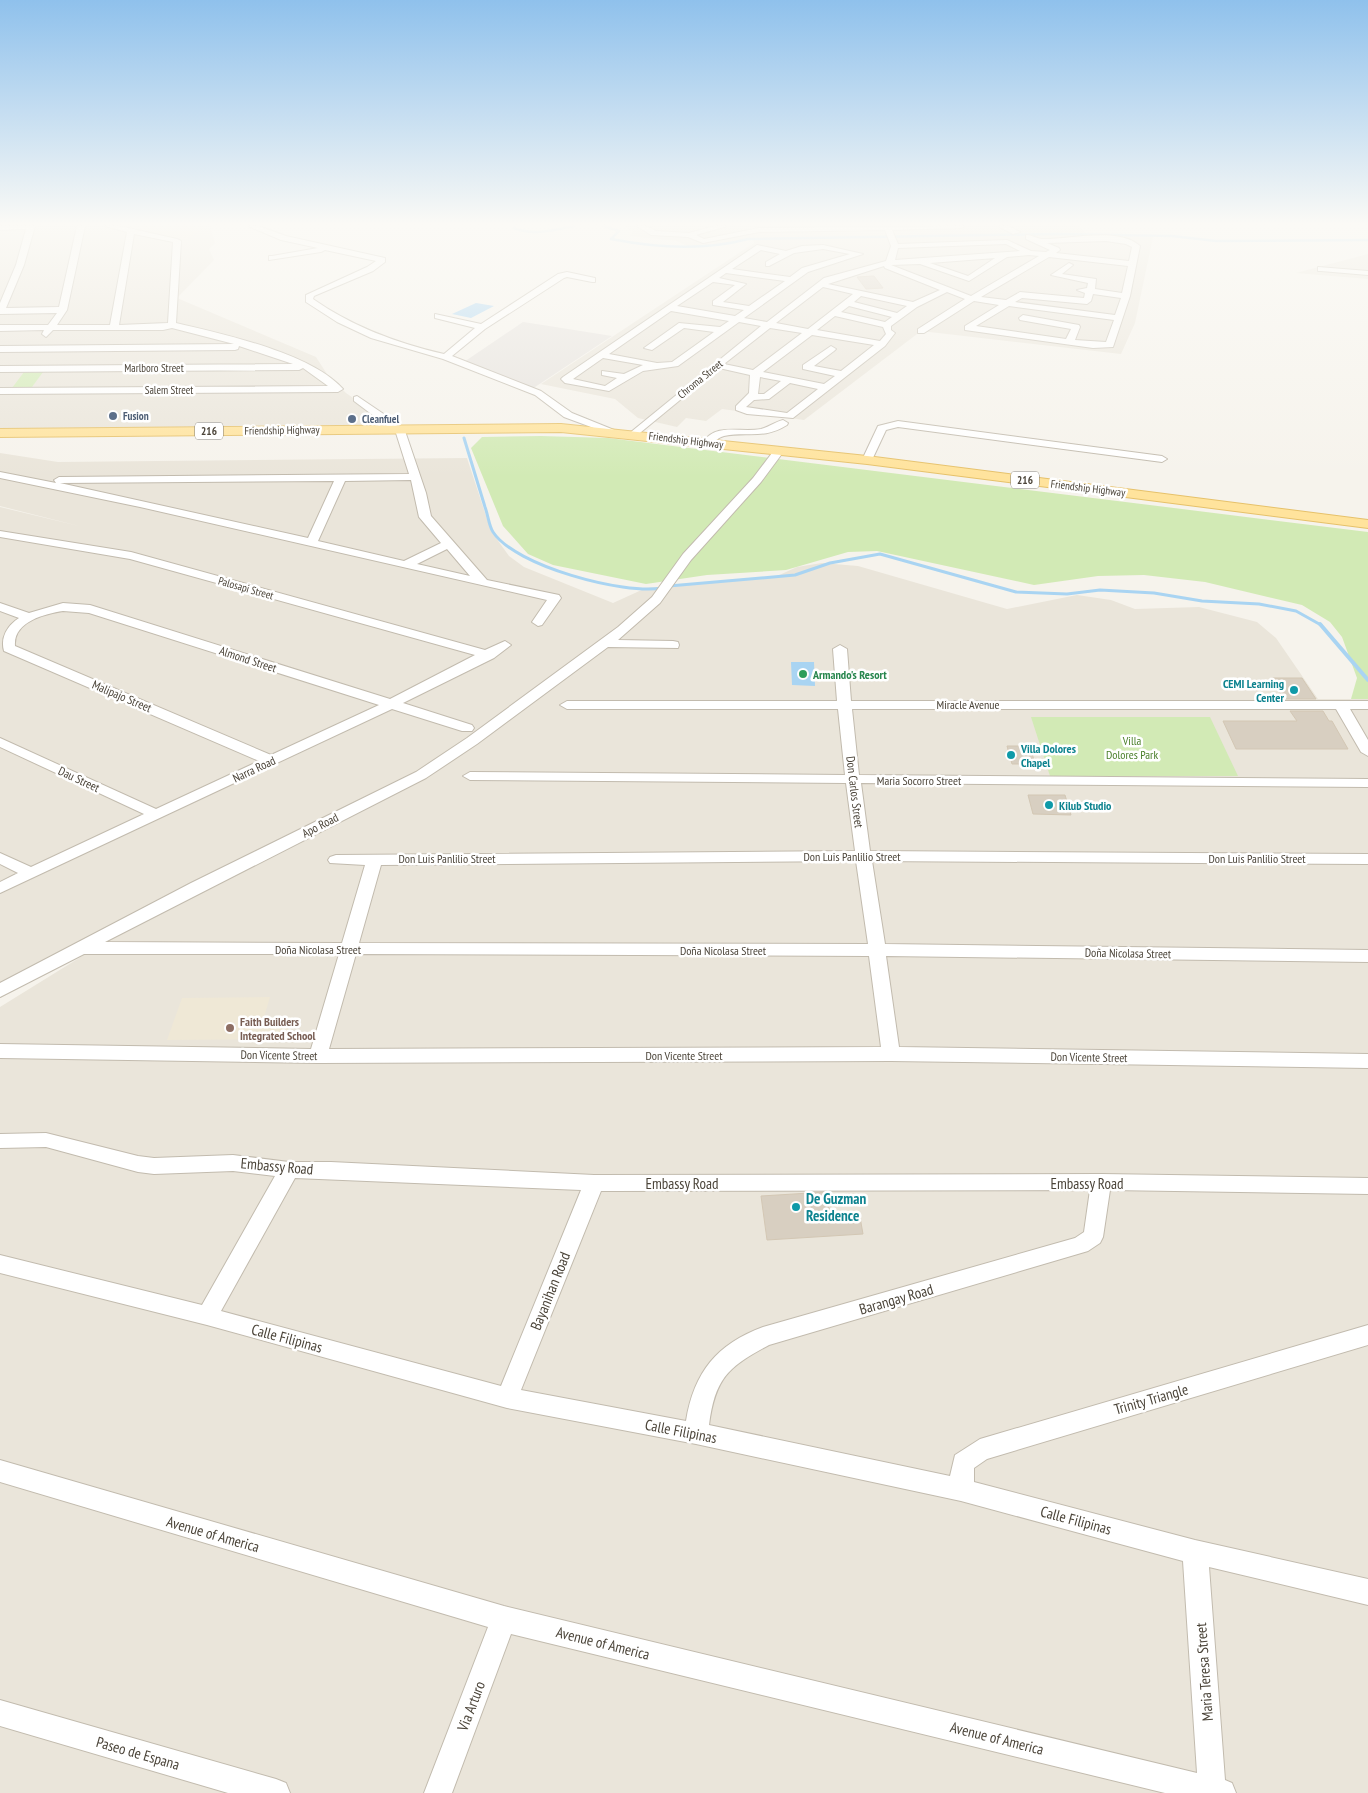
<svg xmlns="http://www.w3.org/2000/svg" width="1368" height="1793" font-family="'PT Sans Narrow',sans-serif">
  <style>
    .residential { fill: #eae5da }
    .industrial { fill: #e6e2dd }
    .education { fill: #efe8d6 }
    .green { fill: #d2eab5 }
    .water { fill: #a9d4f2 }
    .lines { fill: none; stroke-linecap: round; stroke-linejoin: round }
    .stream-far2 { stroke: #a9d4f2; stroke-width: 2.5 }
    .stream-far1 { stroke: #a9d4f2; stroke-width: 3 }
    .stream { stroke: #a9d4f2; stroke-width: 4 }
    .building { fill: #d8cfc1; stroke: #d3c7b4 }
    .minor-casing { stroke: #c2bbae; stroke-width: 2 }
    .major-casing { stroke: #e6c16a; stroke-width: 2 }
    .minor { fill: #fff; fill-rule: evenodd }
    .major { fill: #ffe39c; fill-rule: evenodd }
    .service-dot { fill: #5c6f8a; stroke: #fff; stroke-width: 2 }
    .leisure-dot { fill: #2e9e5b; stroke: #fff; stroke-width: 2 }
    .culture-dot { fill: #0f9aa8; stroke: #fff; stroke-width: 2 }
    .education-dot { fill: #8d6e63; stroke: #fff; stroke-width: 2 }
    .labels { text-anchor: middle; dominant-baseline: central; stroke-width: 5; stroke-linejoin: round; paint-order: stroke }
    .far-street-label { font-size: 11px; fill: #4b4439; stroke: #fff }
    .far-service-label { font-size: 11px; font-weight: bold; fill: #4e5e75; stroke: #fff; text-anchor: start }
    .shield { fill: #fff; stroke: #817c74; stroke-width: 1 }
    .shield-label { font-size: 11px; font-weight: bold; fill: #4b4439 }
    .street-label { font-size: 12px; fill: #4b4439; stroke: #fff }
    .leisure-label { font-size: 12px; font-weight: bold; fill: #27864d; stroke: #fff; text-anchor: start }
    .culture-label { font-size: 12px; font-weight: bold; fill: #0d838f; stroke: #fff; text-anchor: start }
    .park-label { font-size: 12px; fill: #4a7f2a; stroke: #fff }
    .education-label { font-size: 12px; font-weight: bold; fill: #785e54; stroke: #fff; text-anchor: start }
    .near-street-label { font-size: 15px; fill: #4b4439; stroke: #fff }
    .near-culture-label { font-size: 15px; font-weight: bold; fill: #0d838f; stroke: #fff; text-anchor: start }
  </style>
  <rect width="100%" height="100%" fill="#f6f3ec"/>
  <g class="residential">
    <path d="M0,226H210L215,243L209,249L214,260L177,298L316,357L327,374L346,393L392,425L0,429Z"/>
    <path d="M624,226H1079L1086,234L1153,237L1135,323L1121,354L921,331L804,420L722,409L706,421L686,418L677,427L638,418L615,399L541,384L754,243L753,238L691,248L677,241L630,236L633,232Z"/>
    <path d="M1368,254V279L1296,273Z"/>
    <path d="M0,453L58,462L467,458L491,531L509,556L524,567L613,603L646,588L775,577L797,567L822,563L858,566L1007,609L1077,595L1111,600L1135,609L1199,607L1257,622L1276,638L1318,699H1368V1793H0V1007L126,929L0,998V507L79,526L0,506Z"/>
  </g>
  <path class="industrial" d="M523,322L549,326L612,336L532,389L461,364Z"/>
  <g class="education">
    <path d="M119,226H198L203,228L186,240Z"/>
    <path d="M270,997L264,1017H292L286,1039L167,1040L182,998Z"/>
  </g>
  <g class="green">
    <path d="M24,372H43L32,387L12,388Z"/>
    <path d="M541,436L608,438L1368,532V699H1351L1357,678L1342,637L1330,622L1302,605L1205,582L1144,575L1098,576L1034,585L877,551L848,552L786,570L707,575L646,584L553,565L528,554L503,526L471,448L482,437Z"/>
    <path d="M1031,717H1210L1238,776H1050Z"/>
  </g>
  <g class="water">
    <path d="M476,303L494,306L471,318L452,314Z"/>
    <path d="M791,662H814L815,686L792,685Z"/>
  </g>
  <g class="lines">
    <g class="stream-far2">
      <path d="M515,226L514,228C534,236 554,230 574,226"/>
      <path d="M604,226L619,231L611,239C657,248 703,251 748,239L1055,234L1172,236L1216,241L1368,240"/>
    </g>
    <g class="stream-far1">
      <path d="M464,438C471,461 478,484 485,507C488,515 489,526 493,532C515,566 624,595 662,588"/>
      <path d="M669,586L795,575L830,563L880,554L1016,592L1067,594L1100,590L1154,593L1202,601L1259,604L1296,611L1321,625"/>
    </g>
    <path class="stream" d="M1320,624L1368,680"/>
  </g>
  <g class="building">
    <path d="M874,276L883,288L866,289L857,277Z"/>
    <path d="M1271,678H1302L1316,699H1284Z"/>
    <path d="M1290,711H1323L1329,721H1332L1348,749H1236L1223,721H1297Z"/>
    <path d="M1007,746H1030L1035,764H1012Z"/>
    <path d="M1028,795H1065L1071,815L1033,814Z"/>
    <path d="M826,1192L831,1219L860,1217L863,1234L767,1240L761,1196Z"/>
  </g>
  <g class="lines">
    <defs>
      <g id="minor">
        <path d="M0,226H35L24,265L6,308L59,307L77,226H85L67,310L57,325H110L127,232L105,226H119L177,239L181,241L176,323C223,334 311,353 343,389L338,392L0,394V388L328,386L303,368L299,370L0,372V366L293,364L239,346L238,349L235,350L0,352V346L234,344L172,328L163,330H53L46,337L42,334L44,330L0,331V325H48L57,313L0,314V303L16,265L26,229L0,230ZM134,234L173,242L168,323L119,325Z"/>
        <path d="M248,226H258L286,236L385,258V262L373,271L314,296L313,299C353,327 397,343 444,354L475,328L435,318V314L481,324L558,274L567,272L595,278V282H592L567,277L564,278L485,329L452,356L541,391L572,413L619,432L610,434L564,417L535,395L443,359L371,338L337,322L306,302V295L367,267L376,261L325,250L321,252L269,260V256H272L318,248L281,240Z"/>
        <path d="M637,226H646L656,231L689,233L715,226H727L696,235L704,239L759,228L965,226L961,228L892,230L898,244L1007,240L1031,251L1046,252L1050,250L1026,239V235C1032,235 1036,238 1041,239C1068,240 1118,226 1140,246L1130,296L1113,347L1093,348L965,330V326L999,305L974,301L924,333H918V329L965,299L947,292L917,307L891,326V330L895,333L885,346L793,418L747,414L736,410V406L749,393L750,375L719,368L635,437L630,434L631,432L761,326L739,322L678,366L643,371L609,391L565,383L561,379L563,377L757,245L786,251L802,246L823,245L863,254L808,272L744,318L767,322L824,278L886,261L891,246L885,230L759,232L703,243L688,237L651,235ZM1106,241L1126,244L1132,247L1129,261L1056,253L1060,250L1059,248L1047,243ZM1006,244L1020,251L895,260L898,248ZM823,249L850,254L802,268L790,277L732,269L761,250L780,254L766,262V266H769L794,253ZM1029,255L1039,256L971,296L891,265L920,264L969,281L1007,257ZM1049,257L1128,266L1122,293L1095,289L1096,279L1062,274L1073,265L1069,263L1051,275L1088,283L1087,288L1077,290L1085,293L1084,298L1020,292L1006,300L981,297ZM995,258L968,276L930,263ZM884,266L885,268L940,290L913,302L828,284ZM726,273L785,281L749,306L723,302L746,284L719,278ZM713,282L735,285L713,301V305L744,310L735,316L677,306ZM823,287L853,294L808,329L776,323ZM1093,294L1121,298L1115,315L1015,302L1022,298L1087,304L1091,301ZM861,296L907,306L897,313L854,302ZM849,306L892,317L885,322L841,312ZM1009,306L1114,320L1106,342L1075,340L1080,327L1079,325L1023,315L1019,318L1020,320L1071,329L1066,339L976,326ZM671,311L729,321L720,327L679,323L644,348L652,350L684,328L714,332L672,362L657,363L609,354ZM835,316L883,327L886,334L880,341L817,330ZM770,328L802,333L753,370L724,364ZM812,335L874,345L841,371L814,366L834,351L836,349L831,346L803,365V369L835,376L824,384L763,372ZM603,358L643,365L624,374L602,371V375L617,378L605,386L573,379ZM760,377L781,381L764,394H758ZM790,383L818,389L787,413L746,407L754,400L769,399Z"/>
        <path d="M998,226H1008L1020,232L1013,234Z"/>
        <path d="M1318,267L1368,271V275L1321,271H1318Z"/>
        <path d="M357,396L394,421L398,427L404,428L426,493L431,516L487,580L559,595L561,598L542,625L538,626L532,622L547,600L140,507L0,478V472L56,483L54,480L59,477L409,474L396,433L391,432L386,425L354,401V397ZM411,480L419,517L441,543L404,561L318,541L345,481ZM334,481L308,538L60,483ZM447,549L470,576L417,564Z"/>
        <path d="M783,420L788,423L787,425C763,440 748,431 724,436C715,438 713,447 703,445L702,443C717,422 739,433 761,429C769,427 775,422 783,420Z"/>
        <path d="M898,421L1162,456L1167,459L1162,462L898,427L886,430L871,462H863L862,460L878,426Z"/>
        <path d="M779,448L784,451L761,482L691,560L660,603L618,640L673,641L678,642L679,645L678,648L608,647L477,744L426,778L105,942L342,943L365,865L330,863L328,860L330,857L336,855L855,851L846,783L470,780L463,776L470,772L845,775L838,709H567L560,705L567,701H837L833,649L840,645L847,649L851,701H1368V709H1350L1368,740V756L1361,752L1336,709H852L859,775L1368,779V787L861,783L870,851L1368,854V864L872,861L885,944L1368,950V962L886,956L899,1047L1368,1054V1068L891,1061L318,1063L0,1058V1044L311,1049L339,954H84L0,997V983L191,883L416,772L467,738L618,627L652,597L683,554L753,478L775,449ZM856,861L868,944L359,943L381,865ZM356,954L869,956L881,1047L329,1049Z"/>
        <path d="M0,531L131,552L485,650L505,641L511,645L494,658L403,703L472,725L474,728L472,731H462L392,709L0,893V882L18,873L0,864V853L31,867L144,814L0,747V738L156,809L259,761L4,651C0,637 8,625 19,618L0,611V603L29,613L63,603L90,605L390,699L475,655L130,559L0,537ZM63,611L89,613L379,705L271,755L15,646C13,622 44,614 63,611Z"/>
        <path d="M46,1133L138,1156L154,1158L233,1155L289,1162H331L594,1175L1101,1174L1368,1178V1194L1110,1190L1103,1237L1100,1243L1088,1251L769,1345C728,1367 715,1378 709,1425L950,1476L955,1455L980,1439L1368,1325V1345L987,1459L974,1468V1482L1195,1540L1368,1579V1605L1209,1567L1225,1780L1232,1783L1236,1793H1165L511,1634L452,1793H424L488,1627L0,1482V1460L504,1606L1197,1773L1183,1561L961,1501L696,1444L507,1408L207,1325L0,1273V1255L202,1305L275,1176L233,1171L154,1174L138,1172L46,1147L0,1148V1134ZM295,1178L581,1190L501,1386L221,1311ZM1090,1190L1084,1232L1075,1238L763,1327C717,1344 694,1372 686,1421L521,1390L601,1191Z"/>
        <path d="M0,1700L276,1779L286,1783L290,1793H228L0,1726Z"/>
      </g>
      <path id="major" d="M561,424L867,456L1368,520V528L867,464L561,432L0,437V429Z"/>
    </defs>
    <use href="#minor" class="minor-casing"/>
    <use href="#major" class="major-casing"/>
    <use href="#minor" class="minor"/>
    <use href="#major" class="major"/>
  </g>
  <linearGradient id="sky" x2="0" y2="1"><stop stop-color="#8fc1ec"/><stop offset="0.47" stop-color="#fbfaf6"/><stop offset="1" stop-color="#fbfaf6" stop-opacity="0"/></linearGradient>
  <rect width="1368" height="477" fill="url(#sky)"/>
  <g class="service-dot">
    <circle cx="113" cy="416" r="5"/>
    <circle cx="352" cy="419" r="5"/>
  </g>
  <circle class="leisure-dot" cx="803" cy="674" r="5"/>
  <g class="culture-dot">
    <circle cx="1294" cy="690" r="5"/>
    <circle cx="1011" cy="755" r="5"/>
    <circle cx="1049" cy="805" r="5"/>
    <circle cx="796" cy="1207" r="5"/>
  </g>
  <circle class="education-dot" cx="230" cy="1028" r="5"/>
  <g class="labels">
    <g class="far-street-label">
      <text x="154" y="368">Marlboro Street</text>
      <text transform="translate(700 379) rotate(-39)">Chroma Street</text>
      <text x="169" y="390">Salem Street</text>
      <text transform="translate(282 430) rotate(-1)">Friendship Highway</text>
      <text transform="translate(686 440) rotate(7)">Friendship Highway</text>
      <text transform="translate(1088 488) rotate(7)">Friendship Highway</text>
      <text transform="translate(246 588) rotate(16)">Palosapi Street</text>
    </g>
    <g class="far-service-label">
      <text x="123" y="416">Fusion</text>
      <text x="362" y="419">Cleanfuel</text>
    </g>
    <g class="shield">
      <rect x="195" y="422.5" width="28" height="17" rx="4"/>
      <rect x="1011" y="471.5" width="28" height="17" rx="4"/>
    </g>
    <g class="shield-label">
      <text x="209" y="431">216</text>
      <text x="1025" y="480">216</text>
    </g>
    <g class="street-label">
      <text transform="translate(248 659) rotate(18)">Almond Street</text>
      <text transform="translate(122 696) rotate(23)">Malipajo Street</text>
      <text x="968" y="704">Miracle Avenue</text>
      <text transform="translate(254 769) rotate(-25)">Narra Road</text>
      <text transform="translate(79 779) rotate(25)">Dau Street</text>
      <text x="919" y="780">Maria Socorro Street</text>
      <text transform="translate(855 792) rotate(83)">Don Carlos Street</text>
      <text transform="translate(320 825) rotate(-27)">Apo Road</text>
      <text x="852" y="856">Don Luis Panlilio Street</text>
      <text x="447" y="858">Don Luis Panlilio Street</text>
      <text x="1257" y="858">Don Luis Panlilio Street</text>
      <text x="318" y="949">Doña Nicolasa Street</text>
      <text x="723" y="950">Doña Nicolasa Street</text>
      <text transform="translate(1128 953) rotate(1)">Doña Nicolasa Street</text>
      <text transform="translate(279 1055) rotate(1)">Don Vicente Street</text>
      <text x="684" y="1055">Don Vicente Street</text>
      <text transform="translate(1089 1057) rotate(1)">Don Vicente Street</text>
    </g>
    <g class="leisure-label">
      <text x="813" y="674">Armando's Resort</text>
    </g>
    <g class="culture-label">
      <text x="1284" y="683" text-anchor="end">CEMI Learning<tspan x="1284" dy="14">Center</tspan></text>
      <text x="1021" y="748">Villa Dolores<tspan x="1021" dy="14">Chapel</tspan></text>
      <text x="1059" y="805">Kilub Studio</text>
    </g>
    <g class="park-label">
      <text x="1132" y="740">Villa<tspan x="1132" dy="14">Dolores Park</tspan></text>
    </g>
    <g class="education-label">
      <text x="240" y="1021">Faith Builders<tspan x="240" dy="14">Integrated School</tspan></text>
    </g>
    <g class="near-street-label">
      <text transform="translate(277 1166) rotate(5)">Embassy Road</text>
      <text x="682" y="1183">Embassy Road</text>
      <text x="1087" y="1183">Embassy Road</text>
      <text transform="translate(550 1291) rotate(-68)">Bayanihan Road</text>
      <text transform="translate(896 1299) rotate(-16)">Barangay Road</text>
      <text transform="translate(287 1338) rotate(15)">Calle Filipinas</text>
      <text transform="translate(1151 1399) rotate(-16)">Trinity Triangle</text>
      <text transform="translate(681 1431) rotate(11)">Calle Filipinas</text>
      <text transform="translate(1076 1520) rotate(15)">Calle Filipinas</text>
      <text transform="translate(213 1534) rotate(16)">Avenue of America</text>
      <text transform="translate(603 1643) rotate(14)">Avenue of America</text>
      <text transform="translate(1204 1672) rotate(-94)">Maria Teresa Street</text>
      <text transform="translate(471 1706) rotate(-69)">Via Arturo</text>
      <text transform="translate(997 1738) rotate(14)">Avenue of America</text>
      <text transform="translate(138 1753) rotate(16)">Paseo de Espana</text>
    </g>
    <g class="near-culture-label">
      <text x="806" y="1198">De Guzman<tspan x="806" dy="17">Residence</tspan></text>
    </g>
  </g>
</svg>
